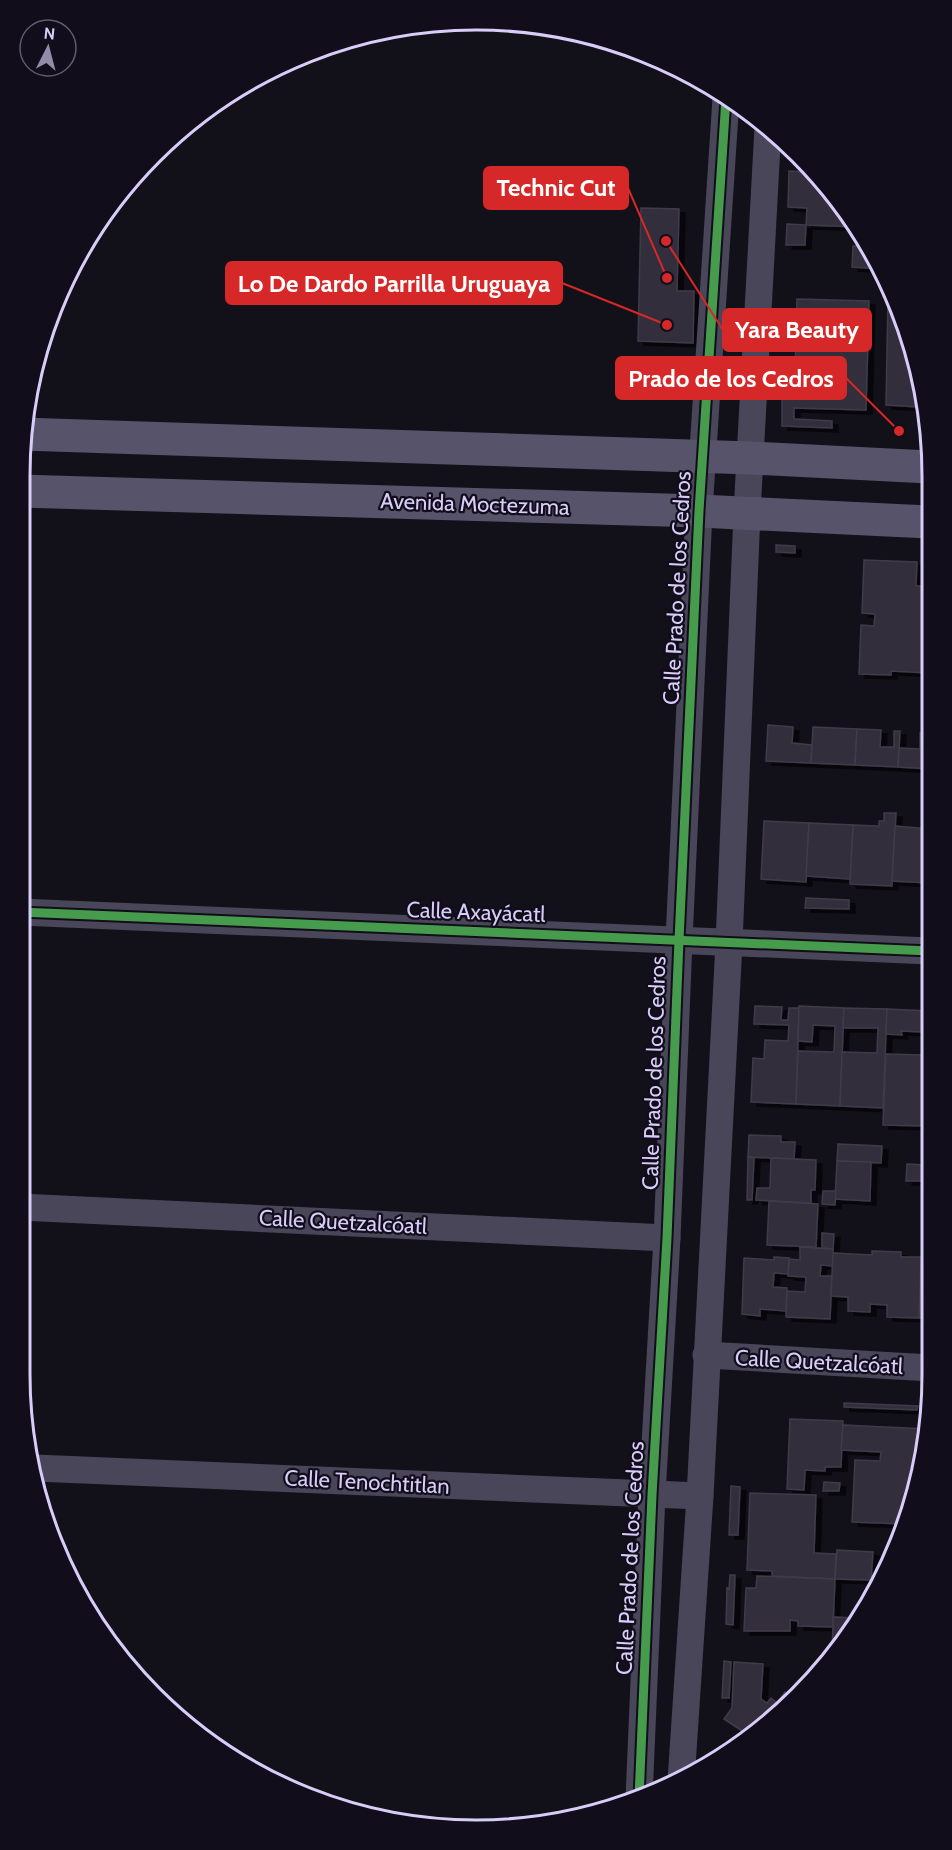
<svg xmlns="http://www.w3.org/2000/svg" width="952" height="1850" font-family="Cabin,sans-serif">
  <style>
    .building { fill: #322e3a; stroke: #403b4b; stroke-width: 1.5; filter: url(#shadow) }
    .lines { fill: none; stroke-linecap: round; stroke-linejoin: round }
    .street { stroke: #484658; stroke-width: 27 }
    .secondary { stroke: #57536a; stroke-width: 33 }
    .cycleway-casing { stroke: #110d1b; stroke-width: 13 }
    .cycleway { stroke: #469c4c; stroke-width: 9 }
    .labels { text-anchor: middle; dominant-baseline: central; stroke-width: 4.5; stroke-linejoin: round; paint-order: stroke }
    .street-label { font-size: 22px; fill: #d8cdf9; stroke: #110d1b }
    .rim { fill: none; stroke: #d8cdf9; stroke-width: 3 }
    .leader { fill: none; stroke: #d62828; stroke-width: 2 }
    .callout-dot { fill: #d62828; stroke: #110d1b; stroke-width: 2 }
    .callout { fill: #d62828; stroke: #d62828; stroke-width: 2 }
    .callout-label { font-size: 24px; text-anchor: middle; font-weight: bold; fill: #fff }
  </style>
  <defs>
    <filter id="shadow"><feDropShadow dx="6" dy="4" stdDeviation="0" flood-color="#0009"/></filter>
  </defs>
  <rect width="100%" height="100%" fill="#121018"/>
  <g class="building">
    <path d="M789,171L811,172L858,227L806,225L807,208L788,207Z"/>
    <path d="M641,208L679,209L677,291H694L693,343L638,341Z"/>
    <path d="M787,224L806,225L805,245H786Z"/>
    <path d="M853,246H868L880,269L852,267Z"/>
    <path d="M880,268L898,302L919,382L918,407L886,405L888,297H883V285H879Z"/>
    <path d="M797,299L869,301L866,410L794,408V419L832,421V428L782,426V372L795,373Z"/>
    <path d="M776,545L795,546V553L776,552Z"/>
    <path d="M864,560L917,562L916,586H929V673L891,671V675L859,674L861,625L874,626L875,614L862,613Z"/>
    <path d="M768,725L793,727L792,743L812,745L811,763L766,761Z"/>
    <path d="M813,727L857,729L855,765L811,763Z"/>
    <path d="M857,729L881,730L880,747H894V731H900L898,767L855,765Z"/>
    <path d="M920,733H930V769L898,767L899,748L920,749Z"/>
    <path d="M884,813H896L892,886L850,884L853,825L879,826V821H884Z"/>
    <path d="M764,821L809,823L806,882L761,879Z"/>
    <path d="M809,823L853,825L850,879L806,876Z"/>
    <path d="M895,826L930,829V883L892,881Z"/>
    <path d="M806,898L849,900V909L805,908Z"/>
    <path d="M755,1006L782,1007L781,1020H788L789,1008H799L796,1104L751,1102L753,1058L764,1059L765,1040L788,1041L789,1025L754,1024Z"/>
    <path d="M799,1006L844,1008L840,1106L796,1104L798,1051L834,1052L835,1026L813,1025L812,1042L798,1041Z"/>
    <path d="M844,1008L887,1009L883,1108L840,1106L842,1052L877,1053L878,1028H843Z"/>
    <path d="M887,1009L930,1011L927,1126L883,1125L886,1054L923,1055L924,1032L901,1031L902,1035L886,1034Z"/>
    <path d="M930,1042L931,1126H927Z"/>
    <path d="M749,1135L781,1136V1142H795L794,1159L748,1157Z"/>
    <path d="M838,1144L882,1146L881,1163L837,1161Z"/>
    <path d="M748,1157L754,1158L752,1200H747Z"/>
    <path d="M771,1158L816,1160L815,1190H811V1203L756,1200L757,1188H770Z"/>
    <path d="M837,1161L871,1162L870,1201L835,1199Z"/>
    <path d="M907,1164L925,1165L924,1181H906Z"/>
    <path d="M823,1191H836L835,1205L822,1204Z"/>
    <path d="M924,1199H931V1244L922,1243Z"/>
    <path d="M769,1201L818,1204L816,1247L767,1245Z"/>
    <path d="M822,1233L834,1234L833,1249L822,1248Z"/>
    <path d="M800,1247L833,1249V1266L821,1265L820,1276H832L830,1319L786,1317L787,1291L805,1292L806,1277L788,1276L789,1259L800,1260Z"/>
    <path d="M872,1251L901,1252V1257H922L919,1318L887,1317V1305L870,1304V1312L848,1311V1297L831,1296L833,1253L872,1255Z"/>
    <path d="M774,1257L789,1258L788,1274L774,1273L773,1287L787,1288L786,1311L760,1309V1316L742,1314L744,1258L774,1260Z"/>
    <path d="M921,1261H931V1319L919,1318Z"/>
    <path d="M844,1403L918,1406L917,1410L844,1407Z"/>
    <path d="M790,1419L843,1421L841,1467H825V1471L805,1470L804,1490L787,1489Z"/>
    <path d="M843,1425L927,1429L917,1492L905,1524L852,1522L855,1460L880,1461L881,1452L841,1450Z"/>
    <path d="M824,1482L840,1483L839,1491H823Z"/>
    <path d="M731,1486L740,1487L738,1535H729Z"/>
    <path d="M750,1493L816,1495L814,1553L836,1554L835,1579L772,1576V1571L747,1570Z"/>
    <path d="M837,1550L873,1552L871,1580L835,1579Z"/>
    <path d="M730,1575H735L733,1625L726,1624L727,1588L729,1589Z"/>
    <path d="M757,1576L835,1579L833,1627L798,1626V1621L790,1620V1631H744L746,1588H756Z"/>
    <path d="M833,1617L855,1618L832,1651L833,1627Z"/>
    <path d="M724,1661L731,1662L729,1698H722Z"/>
    <path d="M734,1662L763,1664L761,1699L767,1703L771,1698L777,1703L785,1692L796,1699L747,1734L724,1719L732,1708Z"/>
  </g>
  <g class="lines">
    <g class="street">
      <path d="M20,912L930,951"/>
      <path d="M20,1207L667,1238"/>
      <path d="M706,1355L931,1368"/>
      <path d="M35,1468L700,1496"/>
      <path d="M681,1781L700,1496L729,943L747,513L768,127"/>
      <path d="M639,1798L652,1495L667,1238L679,940L699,511L726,98"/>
    </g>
    <g class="secondary">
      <path d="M22,434L751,458L929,467"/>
      <path d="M20,491L699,511L929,522"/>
    </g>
    <defs>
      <g id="cycleway">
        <path d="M20,912L930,951"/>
        <path d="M639,1798L652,1495L667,1238L679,940L699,511L726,98"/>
      </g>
    </defs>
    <use href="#cycleway" class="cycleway-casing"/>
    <use href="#cycleway" class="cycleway"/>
  </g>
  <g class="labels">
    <g class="street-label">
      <text transform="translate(475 504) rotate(2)">Avenida Moctezuma</text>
      <text transform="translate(677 588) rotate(-87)">Calle Prado de los Cedros</text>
      <text transform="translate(476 912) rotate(2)">Calle Axayácatl</text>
      <text transform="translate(654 1073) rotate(-88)">Calle Prado de los Cedros</text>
      <text transform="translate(343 1222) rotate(3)">Calle Quetzalcóatl</text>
      <text transform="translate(819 1362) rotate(3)">Calle Quetzalcóatl</text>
      <text transform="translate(367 1482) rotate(3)">Calle Tenochtitlan</text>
      <text transform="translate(630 1558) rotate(-87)">Calle Prado de los Cedros</text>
    </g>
  </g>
  <path d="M0 0H952V1850H0ZM476 30H476A446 446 0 0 1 922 476V1374A446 446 0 0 1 476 1820H476A446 446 0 0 1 30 1374V476A446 446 0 0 1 476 30Z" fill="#110d1b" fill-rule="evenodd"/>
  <path class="rim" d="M476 30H476A446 446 0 0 1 922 476V1374A446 446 0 0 1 476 1820H476A446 446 0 0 1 30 1374V476A446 446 0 0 1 476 30Z"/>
  <path class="leader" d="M667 278L628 188M667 325L562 283M666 241L723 330M899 431L846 378"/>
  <g class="callout-dot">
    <circle cx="667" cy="278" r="6"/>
    <circle cx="667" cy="325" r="6"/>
    <circle cx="666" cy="241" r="6"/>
    <circle cx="899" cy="431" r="6"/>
  </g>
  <g class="callout">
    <rect x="484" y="167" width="144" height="42" rx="6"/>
    <rect x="226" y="262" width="336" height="42" rx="6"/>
    <rect x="723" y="309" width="148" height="42" rx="6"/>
    <rect x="616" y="357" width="230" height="42" rx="6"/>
  </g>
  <g class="callout-label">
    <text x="556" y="196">Technic Cut</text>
    <text x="394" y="292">Lo De Dardo Parrilla Uruguaya</text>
    <text x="797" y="338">Yara Beauty</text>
    <text x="731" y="387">Prado de los Cedros</text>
  </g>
  <g transform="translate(48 48) rotate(6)"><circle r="28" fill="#110d1b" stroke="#615a74" stroke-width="1.5"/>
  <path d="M0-4.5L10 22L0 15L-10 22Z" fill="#938baa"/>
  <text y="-9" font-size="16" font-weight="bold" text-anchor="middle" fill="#d8cdf9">N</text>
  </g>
</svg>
